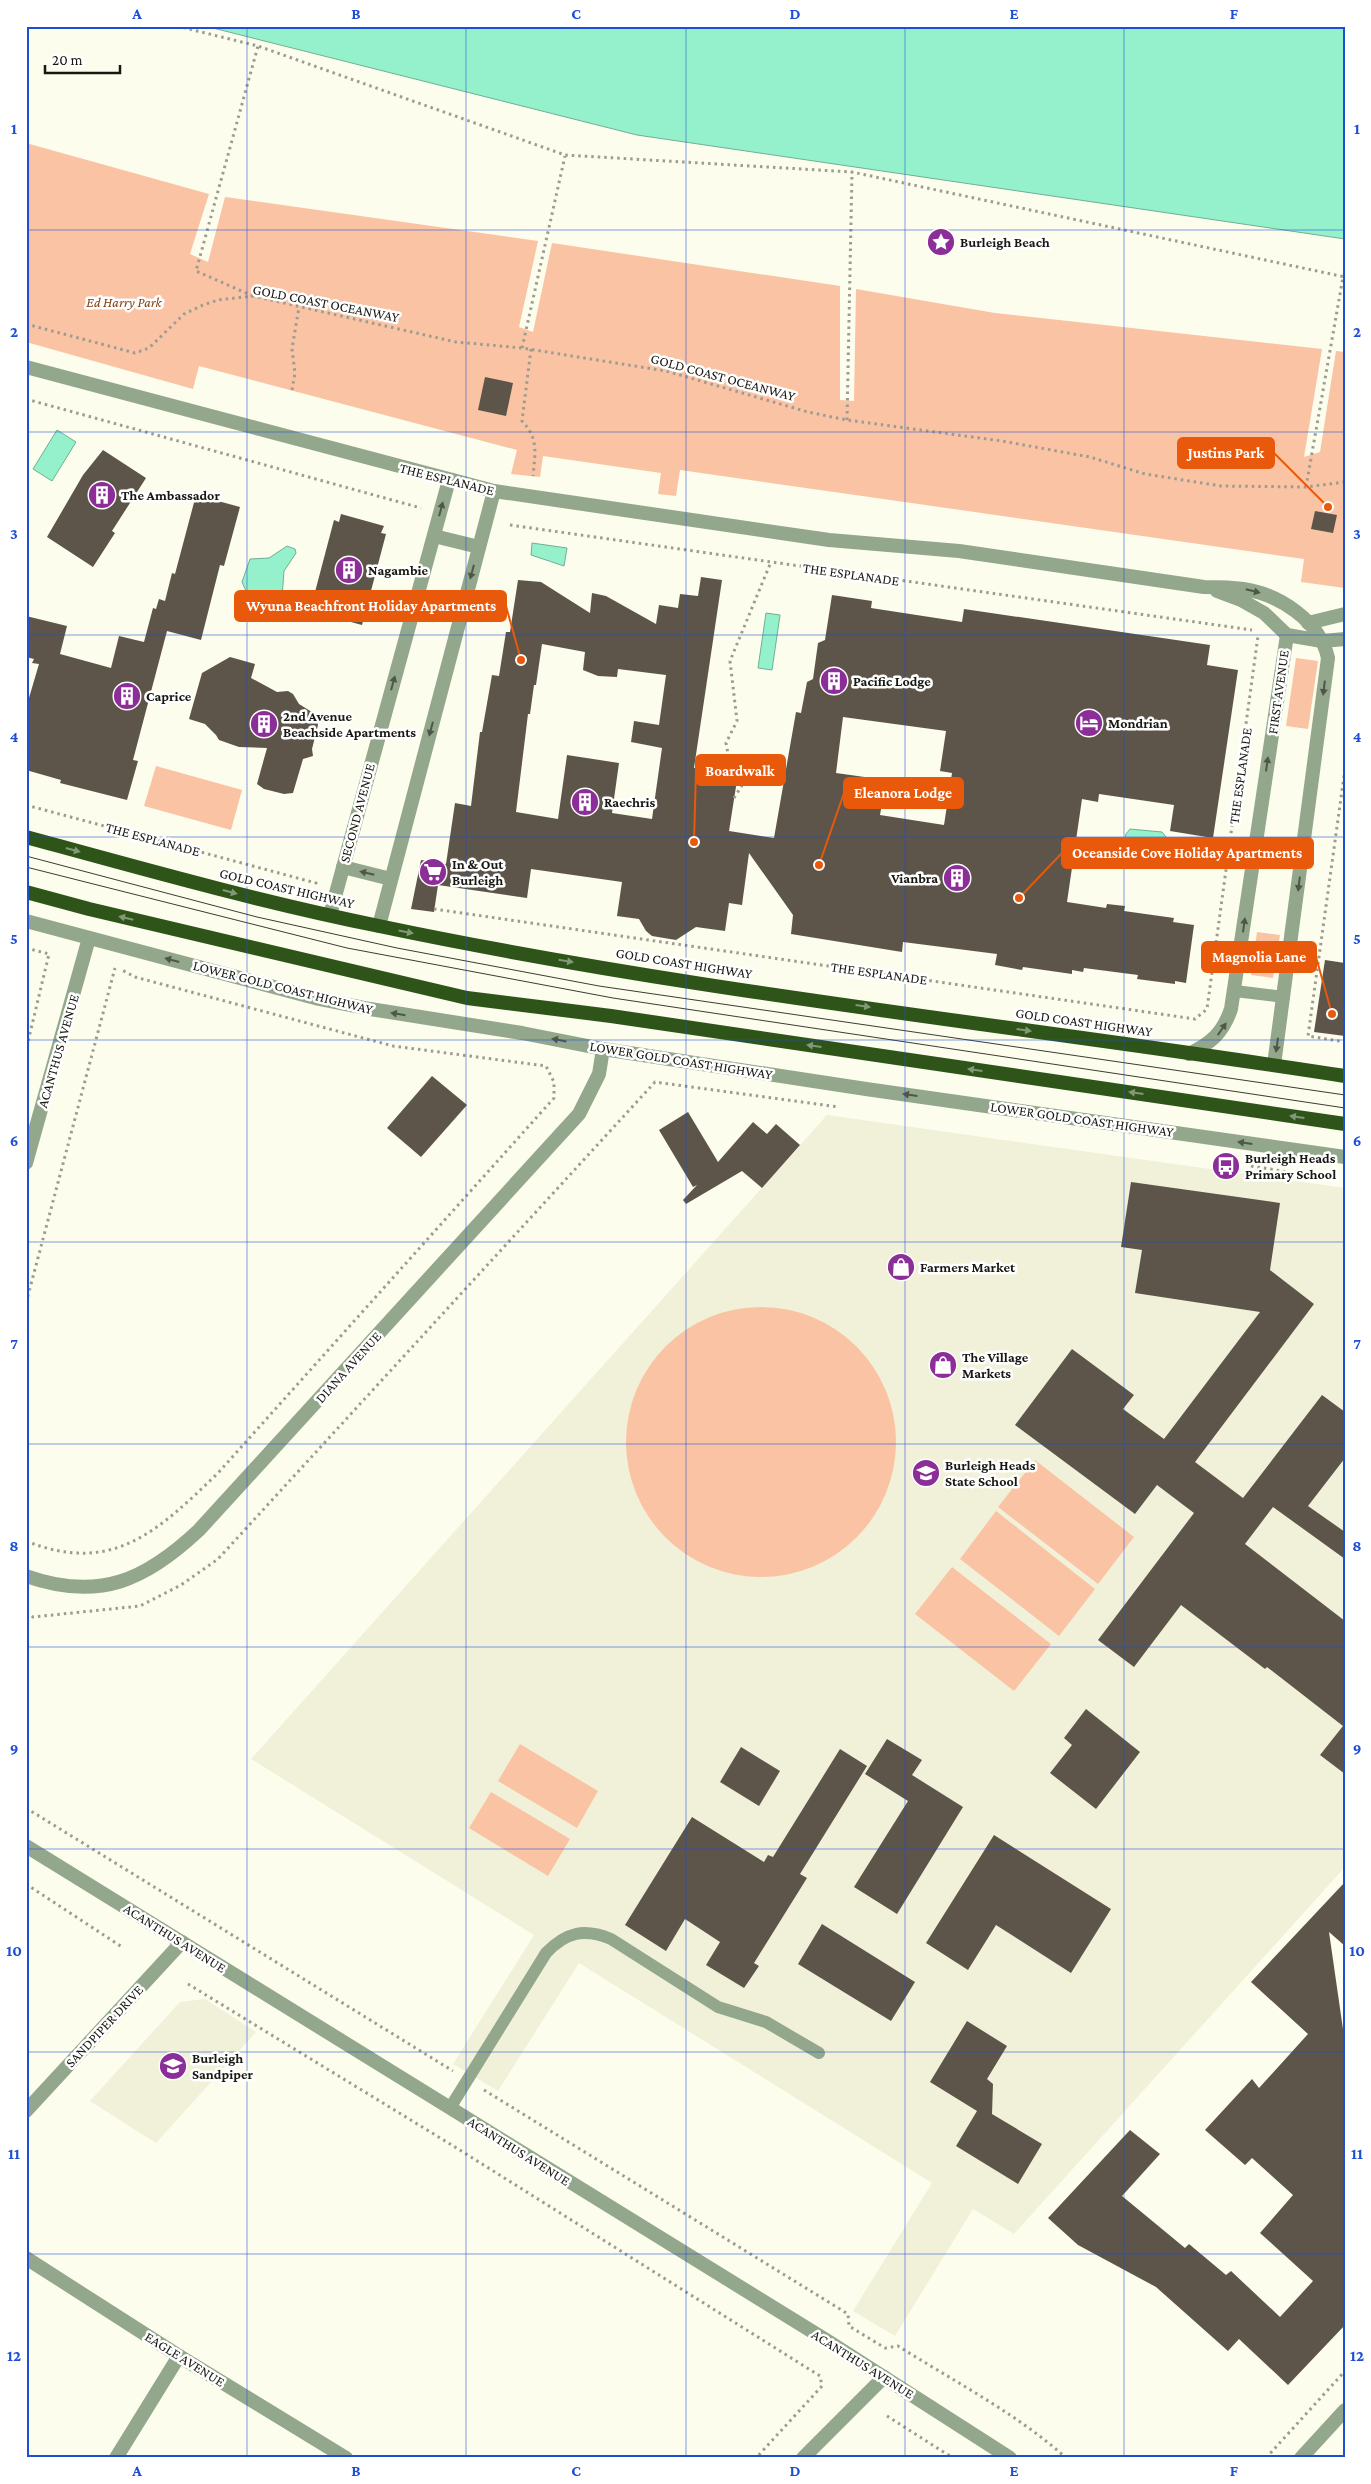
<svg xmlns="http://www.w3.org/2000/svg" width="1371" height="2484" font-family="'Crimson Pro',serif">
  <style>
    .built { fill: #f1f1d9 }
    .green { fill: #fac3a4 }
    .water { fill: #94f1cb; stroke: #6fb094 }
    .building { fill: #5d5549; fill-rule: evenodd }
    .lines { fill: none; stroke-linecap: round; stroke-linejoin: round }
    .path { stroke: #9c9c90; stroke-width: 3; stroke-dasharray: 2.5 4; stroke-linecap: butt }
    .service { stroke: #92a78b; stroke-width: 12 }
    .minor { stroke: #92a78b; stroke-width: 14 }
    .tertiary { stroke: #92a78b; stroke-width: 14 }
    .trunk { stroke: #2e541a; stroke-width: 14 }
    .tram { stroke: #3c3c34; stroke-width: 1 }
    .oneway { fill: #4f5848 }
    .oneway2 { fill: #829876 }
    .grid { fill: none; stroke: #1d4ed8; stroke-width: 1; stroke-opacity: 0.55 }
    .labels { text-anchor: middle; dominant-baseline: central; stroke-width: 5; stroke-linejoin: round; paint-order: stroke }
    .poi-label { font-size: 14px; font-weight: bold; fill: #181812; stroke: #fff; text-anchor: start }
    .park-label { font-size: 14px; font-style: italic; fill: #803e0f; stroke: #fff }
    .street-label { font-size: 14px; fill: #181812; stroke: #fff }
    .leader { fill: none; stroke: #e8590c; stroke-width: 2 }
    .callout-dot { fill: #e8590c; stroke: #fff; stroke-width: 2 }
    .callout { fill: #e8590c; stroke: #e8590c; stroke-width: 2 }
    .callout-label { font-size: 15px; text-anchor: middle; font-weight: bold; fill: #fff }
    .neatline { fill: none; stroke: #1d4ed8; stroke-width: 2 }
    .grid-label { font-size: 16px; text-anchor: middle; font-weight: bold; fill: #1d4ed8 }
  </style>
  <rect width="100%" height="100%" fill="#fcfdec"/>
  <g class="built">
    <path d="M827,1115L1345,1188V1867L1014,2234L973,2209L895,2336L853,2311L932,2183L579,1963L498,2091L453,2064L534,1935L251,1759Z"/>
    <path d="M205,1999L256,2032L156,2143L90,2101L180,2002Z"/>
  </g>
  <g class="green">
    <path d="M26,143L209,194L190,254L208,262L225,197L538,241L519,327L533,332L552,243L840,286V400L854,401L856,289L995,313L1322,349L1304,457L1320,452L1336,351L1345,352V588L1301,582L1304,559L680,470L676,496L658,494L661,473L543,456L540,477L511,474L517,450L199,366L193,389L26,342Z"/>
    <path d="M1296,658L1318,661L1308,729L1286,726Z"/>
    <path d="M156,766L242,790L231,830L144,806Z"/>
    <path d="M1257,932L1280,935L1273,978L1251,975Z"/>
    <circle cx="761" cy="1442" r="135"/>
    <path d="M1035,1460L1134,1537L1098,1584L998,1507Z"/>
    <path d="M996,1511L1095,1589L1059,1636L960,1559Z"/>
    <path d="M952,1567L1051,1644L1014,1691L915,1614Z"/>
    <path d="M520,1744L598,1791L577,1828L498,1781Z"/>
    <path d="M491,1792L570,1839L548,1876L469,1828Z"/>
  </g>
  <g class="water">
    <path d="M205,26H1345V239L637,135Z"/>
    <path d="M57,430L76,442L52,481L33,469Z"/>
    <path d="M532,543L567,548L564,566L531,555Z"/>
    <path d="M287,546L295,549L296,553L284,571L282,598L275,599L260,592L246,591L242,582L250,559L269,558Z"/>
    <path d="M766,613L780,615L772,670L758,668Z"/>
    <path d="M1130,829L1162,832L1167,838L1165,849L1158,852L1136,843H1129L1125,839L1126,834Z"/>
  </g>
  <g class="building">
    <path d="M485,377L513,383L506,416L478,410Z"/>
    <path d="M103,450L146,478L112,531L115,533L93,567L47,537L83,475Z"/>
    <path d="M196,495L240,507L224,566L220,565L201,640L167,631L133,760L138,761L127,800L60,783L61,780L26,770V708L39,664L32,663L34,659L26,657V616L67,626L60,654L111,668L119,636L144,642L153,608L156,609L159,599L165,601L172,573L175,574Z"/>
    <path d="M1315,511L1337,515L1333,533L1311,529Z"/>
    <path d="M341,514L384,526L381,533L386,534L362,625L310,611L334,520L339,522Z"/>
    <path d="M701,577L722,580L694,768L738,774L729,831L774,838L796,712L801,713L807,682L813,679L818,643L825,640L832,595L872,601L871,608L962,622L964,609L1210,645L1207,665L1238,670L1213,838L1170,831L1174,805L1099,794L1098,802L1082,799L1067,902L1106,908L1107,904L1125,906L1124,911L1174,918L1173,922L1194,925L1186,983L1175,981V984L1137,979L1138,975L1084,968L1083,972L1072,970V974L1023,967L1022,970L995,965L997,954L903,942L902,952L791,934L793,915L749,853L742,905L729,903L725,931L696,927L676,940L652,936L646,931L639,919L617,916L622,882L531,869L527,898L438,885L434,912L411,909L421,860L446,864L455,803L471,806L480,732H482L492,675L499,676L506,632H510L518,580L541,582L590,613L592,593L606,596L656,624L659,605L678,608L680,594L698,596ZM542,644L585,652L583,670L598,676L617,677L618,669L666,675L659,725L634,721L631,742L662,748L652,819L612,813L619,763L567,755L558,819L516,812L528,714H530L534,685H536ZM843,717L946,731L940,771L952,773L944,825L880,815L886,780L836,773Z"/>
    <path d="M230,657L255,664L251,678L277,692L288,691L293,694L299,704L315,714L318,725L312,749L313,756L303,759L293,793L284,794L264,789L257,784L267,748L239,747L219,740L216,735L205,724L189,719L202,673Z"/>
    <path d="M1325,960L1345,963V1036L1314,1032Z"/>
    <path d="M432,1076L467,1105L421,1157L387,1128Z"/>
    <path d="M688,1112L718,1162L753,1122L767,1134L776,1124L800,1145L762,1188L742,1171L686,1204L683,1200L697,1185L693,1187L659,1130Z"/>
    <path d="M1131,1182L1280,1203L1270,1270L1314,1304L1195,1462L1243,1498L1322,1395L1345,1412V1458L1308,1506L1345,1532V1559L1273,1507L1245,1544L1345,1621V1774L1320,1755L1343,1726L1267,1667L1265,1669L1181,1605L1134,1667L1098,1640L1194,1513L1157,1485L1135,1514L1015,1425L1072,1349L1134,1395L1123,1409L1164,1439L1260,1312L1135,1293L1142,1250L1121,1247Z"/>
    <path d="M1086,1709L1140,1752L1096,1809L1050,1773L1072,1745L1064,1738Z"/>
    <path d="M887,1739L922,1760L912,1775L963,1807L897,1914L854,1887L908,1801L865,1774Z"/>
    <path d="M741,1747L780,1771L759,1806L720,1782Z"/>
    <path d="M840,1749L867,1766L800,1874L807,1878L754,1963L759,1966L744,1988L706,1965L720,1942L685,1919L666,1951L625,1925L692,1817L764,1862L768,1855L773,1857Z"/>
    <path d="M994,1835L1111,1909L1071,1973L996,1925L968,1970L926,1943Z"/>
    <path d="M1345,1882V1946L1329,1932L1345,2043V2325L1288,2385L1239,2339L1228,2351L1156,2287L1078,2245L1048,2218L1130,2130L1160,2154L1122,2196L1185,2248L1189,2244L1226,2275L1231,2271L1280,2317L1313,2281L1260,2233L1293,2195L1252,2158L1245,2165L1205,2130L1252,2079L1259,2088L1308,2034L1251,1982Z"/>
    <path d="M822,1924L915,1982L891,2021L798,1964Z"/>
    <path d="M967,2021L1007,2046L987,2079L993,2084L992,2114L1042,2144L1018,2184L956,2146L977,2111L930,2082Z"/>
  </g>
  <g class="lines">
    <g class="path">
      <path d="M177,26L258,46L565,155L852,172L1345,277"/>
      <path d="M253,296L196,271L258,46"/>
      <path d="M26,324L135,353L149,348L184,314L203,305L218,300L253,296L456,342L522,348L666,371L808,412L847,420L1002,441L1090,457L1145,474L1221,486L1306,487L1345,482"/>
      <path d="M522,348L565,156"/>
      <path d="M531,349L522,421C539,439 535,453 533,476"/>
      <path d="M292,390L295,373L292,349L299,307"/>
      <path d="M26,399L421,508"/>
      <path d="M847,420L852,172"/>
      <path d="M1306,487L1343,277"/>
      <path d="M510,525L1252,630"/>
      <path d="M1345,769L1308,1036L1345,1042"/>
      <path d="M734,798L748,776L728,754L726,743L737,721L730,661L771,562"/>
      <path d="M26,805L316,883L317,880"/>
      <path d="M434,909L1195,1019L1207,1009L1258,636"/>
      <path d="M26,948L49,954L26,1050"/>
      <path d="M1251,1166L1332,1179"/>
      <path d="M26,1303L115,968"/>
      <path d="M26,1541C113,1576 159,1530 218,1473L554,1098V1082L546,1066L393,1046L135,977L122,970"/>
      <path d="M26,1613L33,1617L140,1606L181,1585L218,1559L655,1082L839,1107"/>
      <path d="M26,1808L453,2071"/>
      <path d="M26,1884L122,1947"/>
      <path d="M188,1984L455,2147L820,2376L822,2386L756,2458"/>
      <path d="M484,2090L848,2314L849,2326L885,2348L898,2346C952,2380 1019,2415 1066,2458"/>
      <path d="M887,2416L953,2458"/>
      <path d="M1266,2458L1345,2371"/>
    </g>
    <g class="service">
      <path d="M1235,991L1284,997"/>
      <path d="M450,2108L546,1953C566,1932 584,1928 611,1939L718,2007L766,2022L819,2053"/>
    </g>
    <g class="minor">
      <path d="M434,536L479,547"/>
      <path d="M1308,623L1345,614"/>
      <path d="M1322,641L1345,639"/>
      <path d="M343,867L391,879"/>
      <path d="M330,915L449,480"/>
      <path d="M26,921L319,999L370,1009L522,1033L603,1049L866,1089L1345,1157"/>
      <path d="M379,926L494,491"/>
      <path d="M26,1576C99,1602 146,1580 199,1530L579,1114L599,1074L603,1049"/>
      <path d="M26,2111L182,1942"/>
      <path d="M26,2258L179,2356L346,2458"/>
      <path d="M116,2458L179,2356"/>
      <path d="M803,2458L884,2377"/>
    </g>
    <g class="tertiary">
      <path d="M26,367L494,491L829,540L959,551L1204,587C1217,587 1230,587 1243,589C1279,594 1320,621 1328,658L1274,1065"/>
      <path d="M1217,591L1241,600L1264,613L1287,635L1322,641"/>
      <path d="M1189,1054C1211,1043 1223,1033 1231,1009L1287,635"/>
      <path d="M26,1163L89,938"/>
      <path d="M26,1846L826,2340L1010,2458"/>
      <path d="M1301,2458L1345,2410"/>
    </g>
    <g class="trunk">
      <path d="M26,837C143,869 260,902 379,926C698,993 1023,1026 1345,1076"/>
      <path d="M26,892L89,909L467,998L611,1016L1345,1124"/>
    </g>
    <g class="tram">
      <path d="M26,856L257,917L397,948L599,986L1345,1095"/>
      <path d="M26,867L347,948L613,998L1345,1108"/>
    </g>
  </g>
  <defs><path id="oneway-solid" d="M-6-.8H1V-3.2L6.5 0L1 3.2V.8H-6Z" transform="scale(1.25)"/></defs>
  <g class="oneway">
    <use href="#oneway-solid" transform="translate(441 509) rotate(-75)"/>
    <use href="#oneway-solid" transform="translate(472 572) rotate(105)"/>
    <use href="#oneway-solid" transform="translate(1253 591) rotate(14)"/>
    <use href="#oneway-solid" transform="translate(393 683) rotate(-75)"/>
    <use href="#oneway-solid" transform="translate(1324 688) rotate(97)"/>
    <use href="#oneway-solid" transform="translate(431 729) rotate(105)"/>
    <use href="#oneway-solid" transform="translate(1267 764) rotate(-82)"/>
    <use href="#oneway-solid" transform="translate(367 873) rotate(-167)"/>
    <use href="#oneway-solid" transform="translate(1299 884) rotate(97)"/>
    <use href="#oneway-solid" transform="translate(1244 925) rotate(-82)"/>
    <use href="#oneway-solid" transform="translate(172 960) rotate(-165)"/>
    <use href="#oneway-solid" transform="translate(398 1014) rotate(-171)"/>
    <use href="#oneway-solid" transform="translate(1222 1029) rotate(-55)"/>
    <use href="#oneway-solid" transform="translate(559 1040) rotate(-169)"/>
    <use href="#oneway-solid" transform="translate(1277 1045) rotate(98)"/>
    <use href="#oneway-solid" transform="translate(910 1095) rotate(-172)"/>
    <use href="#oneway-solid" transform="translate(1245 1143) rotate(-172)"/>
  </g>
  <g class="oneway2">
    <use href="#oneway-solid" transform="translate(73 850) rotate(15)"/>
    <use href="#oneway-solid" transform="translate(230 892) rotate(15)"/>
    <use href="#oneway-solid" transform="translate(126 918) rotate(-167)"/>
    <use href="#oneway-solid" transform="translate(406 932) rotate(11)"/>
    <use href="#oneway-solid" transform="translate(566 961) rotate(9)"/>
    <use href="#oneway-solid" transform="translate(863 1006) rotate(8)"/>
    <use href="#oneway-solid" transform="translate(1024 1030) rotate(8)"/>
    <use href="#oneway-solid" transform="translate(814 1046) rotate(-172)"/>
    <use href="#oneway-solid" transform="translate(975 1070) rotate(-172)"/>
    <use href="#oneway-solid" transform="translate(1136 1093) rotate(-172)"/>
    <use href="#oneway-solid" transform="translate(1297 1117) rotate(-172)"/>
  </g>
  <path class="grid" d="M247,26V2458M466,26V2458M686,26V2458M905,26V2458M1124,26V2458M26,230H1345M26,432H1345M26,635H1345M26,837H1345M26,1040H1345M26,1242H1345M26,1444H1345M26,1647H1345M26,1849H1345M26,2052H1345M26,2254H1345"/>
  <defs>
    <symbol id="sight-disc" viewBox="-11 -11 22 22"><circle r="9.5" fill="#8c2e98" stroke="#fff"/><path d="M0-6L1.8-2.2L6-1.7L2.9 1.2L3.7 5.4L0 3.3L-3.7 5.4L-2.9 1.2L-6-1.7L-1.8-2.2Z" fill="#fff"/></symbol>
    <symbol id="building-disc" viewBox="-11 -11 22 22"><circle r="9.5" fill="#8c2e98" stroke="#fff"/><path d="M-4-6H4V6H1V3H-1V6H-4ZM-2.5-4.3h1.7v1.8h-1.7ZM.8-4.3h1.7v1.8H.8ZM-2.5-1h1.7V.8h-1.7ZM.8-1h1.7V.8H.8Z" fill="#fff"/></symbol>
    <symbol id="hotel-disc" viewBox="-11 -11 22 22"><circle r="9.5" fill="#8c2e98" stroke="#fff"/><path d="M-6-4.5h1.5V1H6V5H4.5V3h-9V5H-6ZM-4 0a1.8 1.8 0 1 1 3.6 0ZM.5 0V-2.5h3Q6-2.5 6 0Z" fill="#fff"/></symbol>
    <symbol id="supermarket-disc" viewBox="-11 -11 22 22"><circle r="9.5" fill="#8c2e98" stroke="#fff"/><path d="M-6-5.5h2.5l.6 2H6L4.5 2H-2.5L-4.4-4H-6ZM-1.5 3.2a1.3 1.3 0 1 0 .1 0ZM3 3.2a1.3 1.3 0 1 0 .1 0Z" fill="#fff"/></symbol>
    <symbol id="bus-disc" viewBox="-11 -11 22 22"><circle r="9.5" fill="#8c2e98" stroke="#fff"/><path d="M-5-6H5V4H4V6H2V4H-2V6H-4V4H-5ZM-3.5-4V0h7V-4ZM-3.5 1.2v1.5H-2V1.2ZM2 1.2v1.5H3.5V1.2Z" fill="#fff"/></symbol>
    <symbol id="shop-disc" viewBox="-11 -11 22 22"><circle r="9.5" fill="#8c2e98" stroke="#fff"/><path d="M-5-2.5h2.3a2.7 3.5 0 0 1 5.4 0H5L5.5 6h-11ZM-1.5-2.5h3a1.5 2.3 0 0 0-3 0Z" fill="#fff"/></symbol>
    <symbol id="school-disc" viewBox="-11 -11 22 22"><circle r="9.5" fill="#8c2e98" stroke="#fff"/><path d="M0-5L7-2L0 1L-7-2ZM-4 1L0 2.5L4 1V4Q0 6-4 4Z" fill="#fff"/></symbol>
  </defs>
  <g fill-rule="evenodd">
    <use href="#sight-disc" x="925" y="226" width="32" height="32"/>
    <use href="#building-disc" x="86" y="479" width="32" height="32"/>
    <use href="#building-disc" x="333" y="554" width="32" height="32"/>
    <use href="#building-disc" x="818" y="665" width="32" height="32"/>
    <use href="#building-disc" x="111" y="680" width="32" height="32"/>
    <use href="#hotel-disc" x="1073" y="707" width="32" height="32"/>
    <use href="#building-disc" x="248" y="708" width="32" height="32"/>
    <use href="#building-disc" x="569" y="786" width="32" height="32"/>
    <use href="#supermarket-disc" x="417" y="856" width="32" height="32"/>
    <use href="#building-disc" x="941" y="862" width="32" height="32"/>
    <use href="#bus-disc" x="1210" y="1150" width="32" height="32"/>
    <use href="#shop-disc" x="885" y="1251" width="32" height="32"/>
    <use href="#shop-disc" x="927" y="1349" width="32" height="32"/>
    <use href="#school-disc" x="910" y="1457" width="32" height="32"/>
    <use href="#school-disc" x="157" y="2050" width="32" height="32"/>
  </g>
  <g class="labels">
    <g class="poi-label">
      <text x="960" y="242">Burleigh Beach</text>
      <text x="121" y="495">The Ambassador</text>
      <text x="368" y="570">Nagambie</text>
      <text x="853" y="681">Pacific Lodge</text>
      <text x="146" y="696">Caprice</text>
      <text x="283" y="716">2nd Avenue<tspan x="283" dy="16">Beachside Apartments</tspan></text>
      <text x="1108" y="723">Mondrian</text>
      <text x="604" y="802">Raechris</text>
      <text x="452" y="864">In &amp; Out<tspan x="452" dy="16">Burleigh</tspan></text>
      <text x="938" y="878" text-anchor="end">Vianbra</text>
      <text x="1245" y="1158">Burleigh Heads<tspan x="1245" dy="16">Primary School</tspan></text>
      <text x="920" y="1267">Farmers Market</text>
      <text x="962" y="1357">The Village<tspan x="962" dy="16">Markets</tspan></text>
      <text x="945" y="1465">Burleigh Heads<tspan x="945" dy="16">State School</tspan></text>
      <text x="192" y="2058">Burleigh<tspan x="192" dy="16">Sandpiper</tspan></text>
    </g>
    <g class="park-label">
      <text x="124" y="302">Ed Harry Park</text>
    </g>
    <g class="street-label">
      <text transform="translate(326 303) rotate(11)">GOLD COAST OCEANWAY</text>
      <text transform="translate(723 377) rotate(15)">GOLD COAST OCEANWAY</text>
      <text transform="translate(447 479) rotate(14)">THE ESPLANADE</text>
      <text transform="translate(851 574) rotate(8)">THE ESPLANADE</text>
      <text transform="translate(1278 692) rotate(-82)">FIRST AVENUE</text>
      <text transform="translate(1240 776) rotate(-82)">THE ESPLANADE</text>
      <text transform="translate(357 813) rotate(-75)">SECOND AVENUE</text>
      <text transform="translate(153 839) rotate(15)">THE ESPLANADE</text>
      <text transform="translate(287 888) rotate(13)">GOLD COAST HIGHWAY</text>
      <text transform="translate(684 963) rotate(9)">GOLD COAST HIGHWAY</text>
      <text transform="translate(879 973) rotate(8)">THE ESPLANADE</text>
      <text transform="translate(283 987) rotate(14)">LOWER GOLD COAST HIGHWAY</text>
      <text transform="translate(1084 1022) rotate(8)">GOLD COAST HIGHWAY</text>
      <text transform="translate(58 1051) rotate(-74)">ACANTHUS AVENUE</text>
      <text transform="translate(681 1060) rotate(9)">LOWER GOLD COAST HIGHWAY</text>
      <text transform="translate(1082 1119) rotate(8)">LOWER GOLD COAST HIGHWAY</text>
      <text transform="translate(348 1367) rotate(-48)">DIANA AVENUE</text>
      <text transform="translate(175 1938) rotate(32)">ACANTHUS AVENUE</text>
      <text transform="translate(104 2026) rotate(-47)">SANDPIPER DRIVE</text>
      <text transform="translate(519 2151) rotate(32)">ACANTHUS AVENUE</text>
      <text transform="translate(185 2359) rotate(32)">EAGLE AVENUE</text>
      <text transform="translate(863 2364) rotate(32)">ACANTHUS AVENUE</text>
    </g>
  </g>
  <path class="leader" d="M1328 507L1274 453M521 660L506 606M694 842L696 770M819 865L844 793M1019 898L1062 853M1332 1014L1316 957"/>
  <g class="callout-dot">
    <circle cx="1328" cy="507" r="5"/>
    <circle cx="521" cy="660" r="5"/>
    <circle cx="694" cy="842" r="5"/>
    <circle cx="819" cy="865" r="5"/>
    <circle cx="1019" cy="898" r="5"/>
    <circle cx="1332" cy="1014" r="5"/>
  </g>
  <g class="callout">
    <rect x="1178" y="438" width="96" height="30" rx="5"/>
    <rect x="235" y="591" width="271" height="30" rx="5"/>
    <rect x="696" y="755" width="89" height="30" rx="5"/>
    <rect x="844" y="778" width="119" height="30" rx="5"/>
    <rect x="1062" y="838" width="251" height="30" rx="5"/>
    <rect x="1202" y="942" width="114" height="30" rx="5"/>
  </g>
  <g class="callout-label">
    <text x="1226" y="458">Justins Park</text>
    <text x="371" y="611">Wyuna Beachfront Holiday Apartments</text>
    <text x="740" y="776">Boardwalk</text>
    <text x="903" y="798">Eleanora Lodge</text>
    <text x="1187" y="858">Oceanside Cove Holiday Apartments</text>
    <text x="1259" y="962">Magnolia Lane</text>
  </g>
  <rect width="1371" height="2484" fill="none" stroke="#ffffff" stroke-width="55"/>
  <path d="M45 65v8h75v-8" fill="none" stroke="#181812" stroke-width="2.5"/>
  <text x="52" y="65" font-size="15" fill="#181812" stroke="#ffffff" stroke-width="4" paint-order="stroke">20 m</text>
  <rect x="28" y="28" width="1316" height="2428" class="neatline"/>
  <g class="grid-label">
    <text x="137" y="19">A</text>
    <text x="356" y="19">B</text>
    <text x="576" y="19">C</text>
    <text x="795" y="19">D</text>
    <text x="1014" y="19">E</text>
    <text x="1234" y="19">F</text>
    <text x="14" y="134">1</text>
    <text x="1357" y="134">1</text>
    <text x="14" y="337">2</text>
    <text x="1357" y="337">2</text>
    <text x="14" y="539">3</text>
    <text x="1357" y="539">3</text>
    <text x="14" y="742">4</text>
    <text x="1357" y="742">4</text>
    <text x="14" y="944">5</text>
    <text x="1357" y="944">5</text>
    <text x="14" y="1146">6</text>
    <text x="1357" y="1146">6</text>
    <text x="14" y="1349">7</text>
    <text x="1357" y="1349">7</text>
    <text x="14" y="1551">8</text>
    <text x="1357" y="1551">8</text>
    <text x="14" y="1754">9</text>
    <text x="1357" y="1754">9</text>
    <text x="14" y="1956">10</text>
    <text x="1357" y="1956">10</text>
    <text x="14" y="2159">11</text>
    <text x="1357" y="2159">11</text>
    <text x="14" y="2361">12</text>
    <text x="1357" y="2361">12</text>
    <text x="137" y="2476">A</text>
    <text x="356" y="2476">B</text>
    <text x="576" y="2476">C</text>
    <text x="795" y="2476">D</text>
    <text x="1014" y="2476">E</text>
    <text x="1234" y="2476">F</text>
  </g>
</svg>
